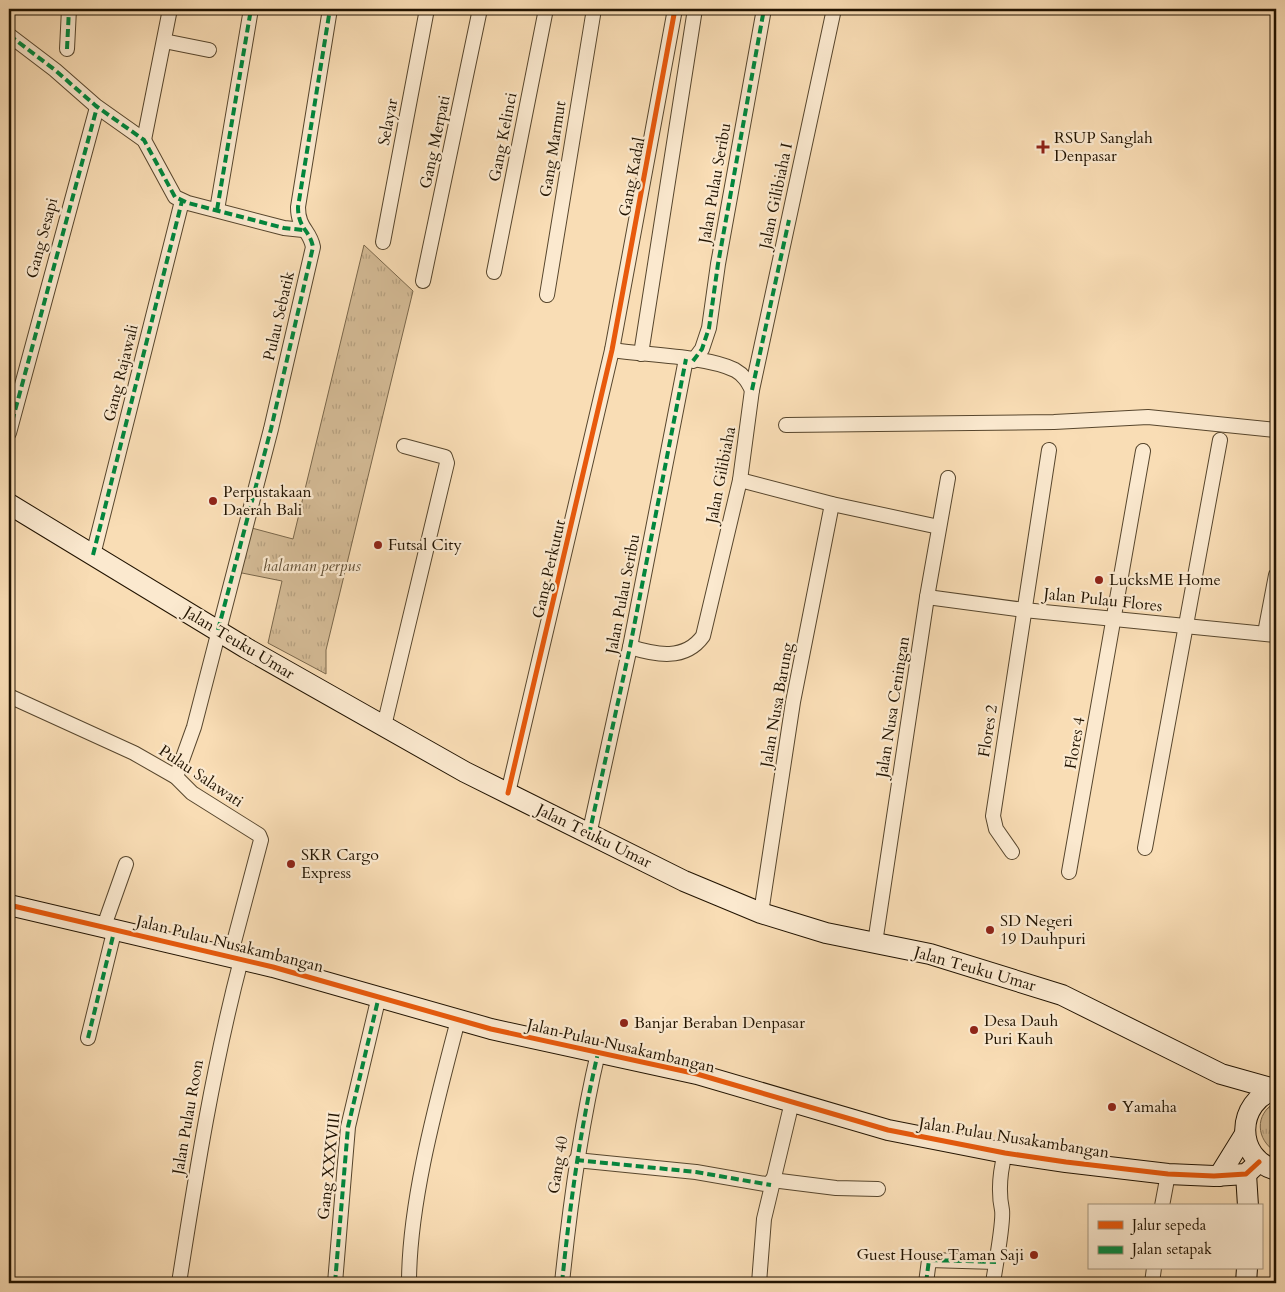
<svg xmlns="http://www.w3.org/2000/svg" width="1285" height="1292" font-family="Cardo,serif">
  <style>
    .park { fill: url(#park-tufts); stroke: #7a674b }
    .lines { fill: none; stroke-linecap: round; stroke-linejoin: round }
    .street-casing { stroke: #57462d; stroke-width: 16 }
    .secondary-casing { stroke: #211300; stroke-width: 22 }
    .street { stroke: #fbe9cf; stroke-width: 14 }
    .secondary { stroke: #fbe9cf; stroke-width: 20 }
    .quiet { stroke: #00873e; stroke-width: 4; stroke-dasharray: 8 4; stroke-linecap: butt }
    .cycleway-casing { stroke: #fbe9cf; stroke-width: 8 }
    .cycleway { stroke: #e8590c; stroke-width: 5 }
    .poi-dot { fill: #8f2418; stroke: #fbe9cf; stroke-width: 2 }
    .labels { text-anchor: middle; dominant-baseline: central; stroke-width: 4.5; stroke-linejoin: round; paint-order: stroke }
    .street-label { font-size: 16px; fill: #211300; stroke: #fbe9cf }
    .poi-label { font-size: 16px; fill: #211300; stroke: #fbe9cf; text-anchor: start }
    .park-label { font-size: 16px; font-style: italic; fill: #604e34; stroke: #fbe9cf }
  </style>
  <defs>
    <pattern id="park-tufts" width="24" height="20" patternUnits="userSpaceOnUse" patternTransform="scale(1.25)"><rect width="24" height="20" fill="#d4bb96"/><path d="M3 7l-1-3M5 7V3M7 7l1-3M15 17l-1-3M17 17v-4M19 17l1-3" fill="none" stroke="#b6a080"/></pattern>
  </defs>
  <rect width="100%" height="100%" fill="#f9ddb5"/>
  <filter id="stains"><feTurbulence type="fractalNoise" baseFrequency=".004" numOctaves="4"/><feColorMatrix values="0 0 0 0 .2 0 0 0 0 .09 0 0 0 0 .02 0 0 0 .5 -.17"/></filter>
  <radialGradient id="worn" r=".72"><stop offset=".6" stop-color="#630" stop-opacity="0"/><stop offset="1" stop-color="#630" stop-opacity=".3"/></radialGradient>
  <g class="park">
    <path d="M364,245L413,291L326,650V674L268,643L282,581L237,572L248,527L293,539Z"/>
    <path d="M1276,1102V1152C1256,1140 1254,1114 1276,1102Z"/>
  </g>
  <g class="lines">
    <defs>
      <g id="street">
        <path d="M9,35L55,70L96,106L144,140L175,197L188,203L284,228L303,230"/>
        <path d="M164,41L209,50"/>
        <path d="M67,49L69,9"/>
        <path d="M144,140L170,9"/>
        <path d="M217,210L251,9"/>
        <path d="M383,242L427,9"/>
        <path d="M494,272L546,9"/>
        <path d="M423,281L480,9"/>
        <path d="M547,295L594,9"/>
        <path d="M612,350C645,355 707,356 735,370C744,375 748,382 752,390"/>
        <path d="M641,354L695,9"/>
        <path d="M693,361L702,349L709,328L718,264L764,9"/>
        <path d="M786,425L1054,422L1148,417L1276,430"/>
        <path d="M9,433L96,111"/>
        <path d="M740,480L832,504L939,527"/>
        <path d="M93,555L182,201"/>
        <path d="M927,597L1024,610L1276,635"/>
        <path d="M1265,633L1276,575"/>
        <path d="M630,647C656,655 685,661 703,636L740,480L752,390L834,9"/>
        <path d="M9,696L134,753L176,777L192,793L259,835L261,840L230,957"/>
        <path d="M384,726L447,463L445,457L404,446"/>
        <path d="M176,777L194,727L271,429L313,247C310,230 298,229 298,207L330,9"/>
        <path d="M508,793L612,350L675,9"/>
        <path d="M589,835L630,647L686,359"/>
        <path d="M1145,848L1220,440"/>
        <path d="M1012,852L996,829L993,816L1049,450"/>
        <path d="M1069,872L1143,451"/>
        <path d="M761,913L793,702L832,504"/>
        <path d="M104,926L126,864"/>
        <path d="M875,943L927,597L948,478"/>
        <path d="M88,1038L115,928"/>
        <path d="M576,1160L696,1172L771,1185"/>
        <path d="M772,1180L836,1188L878,1189"/>
        <path d="M1162,1206L1168,1174"/>
        <path d="M179,1283C196,1174 213,1067 241,960"/>
        <path d="M335,1283L348,1127L379,996"/>
        <path d="M409,1283C409,1201 437,1101 458,1020"/>
        <path d="M562,1283C570,1205 580,1129 598,1053"/>
        <path d="M759,1283L764,1219L792,1102"/>
        <path d="M926,1283L929,1260L996,1262"/>
        <path d="M993,1283C995,1268 1004,1222 1002,1210C998,1191 1000,1172 1005,1153"/>
        <path d="M1152,1283L1154,1268"/>
      </g>
      <g id="secondary">
        <path d="M9,504L246,648L465,772L684,881L761,913L826,933L930,954L1062,995L1221,1074L1274,1089"/>
        <path d="M9,905L273,967L491,1029L697,1074L888,1130L1005,1153L1066,1162L1168,1174L1214,1176L1246,1174L1259,1162"/>
        <path d="M1276,1089C1236,1101 1234,1158 1276,1170"/>
        <path d="M1246,1174L1248,1206"/>
        <path d="M1219,1176L1245,1134"/>
        <path d="M1246,1283L1247,1268"/>
      </g>
    </defs>
    <use href="#street" class="street-casing"/>
    <use href="#secondary" class="secondary-casing"/>
    <use href="#street" class="street"/>
    <use href="#secondary" class="secondary"/>
    <g class="quiet">
      <path d="M9,35L55,70L96,106L144,140L175,197L188,203L284,228L303,230"/>
      <path d="M67,49L69,9"/>
      <path d="M217,210L251,9"/>
      <path d="M693,361L702,349L709,328L718,264L764,9"/>
      <path d="M752,390L789,220"/>
      <path d="M9,433L96,111"/>
      <path d="M93,555L182,201"/>
      <path d="M218,630L271,429L313,247C310,230 298,229 298,207L330,9"/>
      <path d="M589,835L630,647L686,359"/>
      <path d="M88,1038L115,928"/>
      <path d="M576,1160L696,1172L771,1185"/>
      <path d="M335,1283L348,1127L379,996"/>
      <path d="M562,1283C570,1205 580,1129 598,1053"/>
      <path d="M926,1283L929,1260L996,1262"/>
    </g>
    <defs>
      <g id="cycleway">
        <path d="M508,793L612,350L675,9"/>
        <path d="M9,905L273,967L491,1029L697,1074L888,1130L1005,1153L1066,1162L1168,1174L1214,1176L1246,1174L1259,1162"/>
      </g>
    </defs>
    <use href="#cycleway" class="cycleway-casing"/>
    <use href="#cycleway" class="cycleway"/>
  </g>
  <g class="poi-dot">
    <path d="M1040.5 139.5h5v5h5v5h-5v5h-5v-5h-5v-5h5z"/>
    <circle cx="213" cy="501" r="5"/>
    <circle cx="378" cy="545" r="5"/>
    <circle cx="1099" cy="580" r="5"/>
    <circle cx="291" cy="864" r="5"/>
    <circle cx="990" cy="930" r="5"/>
    <circle cx="624" cy="1023" r="5"/>
    <circle cx="974" cy="1030" r="5"/>
    <circle cx="1112" cy="1107" r="5"/>
    <circle cx="1034" cy="1255" r="5"/>
  </g>
  <g class="labels">
    <g class="street-label">
      <text transform="translate(388 122) rotate(-79)">Selayar</text>
      <text transform="translate(503 137) rotate(-79)">Gang Kelinci</text>
      <text transform="translate(435 142) rotate(-78)">Gang Merpati</text>
      <text transform="translate(553 149) rotate(-81)">Gang Marmut</text>
      <text transform="translate(632 177) rotate(-79)">Gang Kadal</text>
      <text transform="translate(715 183) rotate(-80)">Jalan Pulau Seribu</text>
      <text transform="translate(776 196) rotate(-78)">Jalan Gilibiaha I</text>
      <text transform="translate(42 238) rotate(-75)">Gang Sesapi</text>
      <text transform="translate(279 316) rotate(-77)">Pulau Sebatik</text>
      <text transform="translate(121 373) rotate(-76)">Gang Rajawali</text>
      <text transform="translate(721 475) rotate(-79)">Jalan Gilibiaha</text>
      <text transform="translate(549 569) rotate(-77)">Gang Perkutut</text>
      <text transform="translate(623 594) rotate(-79)">Jalan Pulau Seribu</text>
      <text transform="translate(1103 600) rotate(6)">Jalan Pulau Flores</text>
      <text transform="translate(239 643) rotate(31)">Jalan Teuku Umar</text>
      <text transform="translate(777 705) rotate(-80)">Jalan Nusa Barung</text>
      <text transform="translate(893 707) rotate(-81)">Jalan Nusa Ceningan</text>
      <text transform="translate(988 731) rotate(-81)">Flores 2</text>
      <text transform="translate(1075 743) rotate(-80)">Flores 4</text>
      <text transform="translate(201 776) rotate(34)">Pulau Salawati</text>
      <text transform="translate(594 836) rotate(26)">Jalan Teuku Umar</text>
      <text transform="translate(230 944) rotate(14)">Jalan Pulau Nusakambangan</text>
      <text transform="translate(975 969) rotate(16)">Jalan Teuku Umar</text>
      <text transform="translate(621 1046) rotate(13)">Jalan Pulau Nusakambangan</text>
      <text transform="translate(188 1117) rotate(-80)">Jalan Pulau Roon</text>
      <text transform="translate(1014 1138) rotate(9)">Jalan Pulau Nusakambangan</text>
      <text transform="translate(558 1165) rotate(-81)">Gang 40</text>
      <text transform="translate(329 1166) rotate(-84)">Gang XXXVIII</text>
    </g>
    <g class="poi-label">
      <text x="1054" y="138">RSUP Sanglah<tspan x="1054" dy="18">Denpasar</tspan></text>
      <text x="223" y="492">Perpustakaan<tspan x="223" dy="18">Daerah Bali</tspan></text>
      <text x="388" y="545">Futsal City</text>
      <text x="1109" y="580">LucksME Home</text>
      <text x="301" y="855">SKR Cargo<tspan x="301" dy="18">Express</tspan></text>
      <text x="1000" y="921">SD Negeri<tspan x="1000" dy="18">19 Dauhpuri</tspan></text>
      <text x="984" y="1021">Desa Dauh<tspan x="984" dy="18">Puri Kauh</tspan></text>
      <text x="634" y="1023">Banjar Beraban Denpasar</text>
      <text x="1122" y="1107">Yamaha</text>
      <text x="1024" y="1255" text-anchor="end">Guest House Taman Saji</text>
    </g>
    <g class="park-label">
      <text x="312" y="566">halaman perpus</text>
    </g>
  </g>
  <rect width="1285" height="1292" fill="none" stroke="#f9ddb5" stroke-width="30"/>
  <rect x="10" y="10" width="1265" height="1272" fill="none" stroke="#211300" stroke-width="2.5"/>
  <rect x="15" y="15" width="1255" height="1262" fill="none" stroke="#211300"/>
  <rect x="1088" y="1204" width="175" height="65" fill="#fbe9cf" stroke="#a4937c"/>
  <rect x="1098" y="1221" width="25" height="8" fill="#e8590c" stroke="#a4937c"/>
  <text x="1132" y="1230" font-size="15" fill="#211300">Jalur sepeda</text>
  <rect x="1098" y="1246" width="25" height="8" fill="#00873e" stroke="#a4937c"/>
  <text x="1132" y="1254" font-size="15" fill="#211300">Jalan setapak</text>
  <rect width="100%" height="100%" filter="url(#stains)"/>
  <rect width="100%" height="100%" fill="url(#worn)"/>
</svg>
